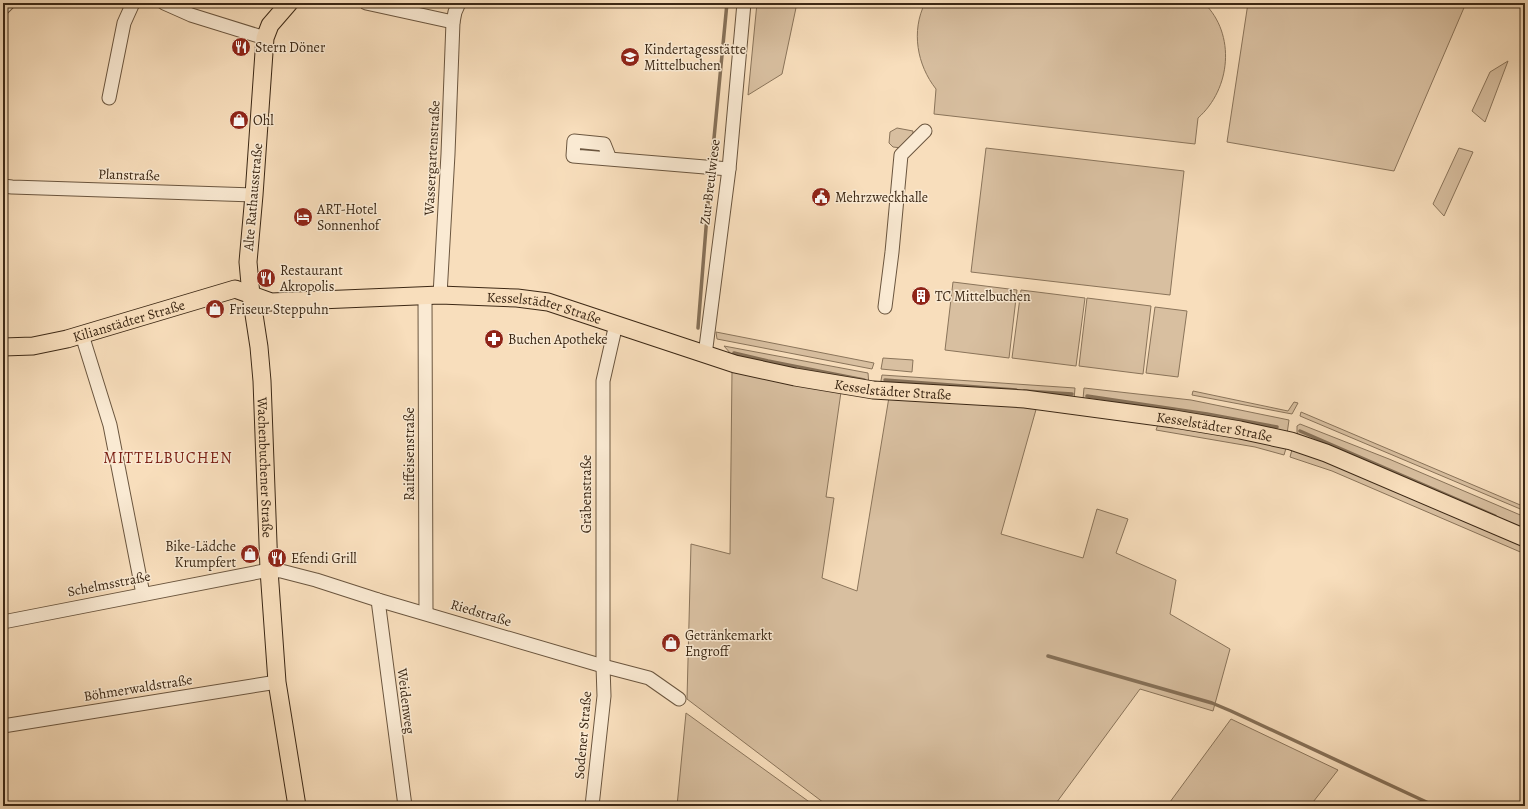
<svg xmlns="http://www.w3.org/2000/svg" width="1528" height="809" font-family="Alegreya,serif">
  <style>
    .green { fill: #d8bfa0; stroke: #8a745a }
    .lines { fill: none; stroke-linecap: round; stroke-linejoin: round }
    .stream { stroke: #867057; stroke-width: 3.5 }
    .minor-casing { stroke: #6b563f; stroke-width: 15 }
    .major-casing { stroke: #3c2815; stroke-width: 19 }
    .minor { stroke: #faead3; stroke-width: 13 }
    .major { stroke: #f8debc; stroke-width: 17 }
    .labels { text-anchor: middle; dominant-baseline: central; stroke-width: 3; stroke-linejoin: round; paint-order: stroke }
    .poi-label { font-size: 14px; fill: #3c2815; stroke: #faead3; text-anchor: start }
    .street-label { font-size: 14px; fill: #3c2815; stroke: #faead3 }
    .quarter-label { font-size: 16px; letter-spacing: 1px; fill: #7a1f14; stroke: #faead3 }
  </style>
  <rect width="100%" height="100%" fill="#f8debc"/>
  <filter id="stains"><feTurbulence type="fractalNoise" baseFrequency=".005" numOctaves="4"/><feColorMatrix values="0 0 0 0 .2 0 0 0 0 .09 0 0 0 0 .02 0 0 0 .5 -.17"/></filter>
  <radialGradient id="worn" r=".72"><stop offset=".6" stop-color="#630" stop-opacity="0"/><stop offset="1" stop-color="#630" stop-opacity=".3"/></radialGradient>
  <g class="green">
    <path d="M757,3H797L782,74L748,95Z"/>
    <path d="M925,3H1204C1236,34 1231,89 1198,118L1195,144L934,114L936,89C917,65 911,31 925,3Z"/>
    <path d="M1248,3H1466L1394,171L1227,142Z"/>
    <path d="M1508,61L1485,122L1472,111L1490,72Z"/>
    <path d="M897,128L913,131L912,144L902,148L893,147L889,143L890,132Z"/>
    <path d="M986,148L1184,171L1170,295L971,272Z"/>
    <path d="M1459,148L1473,152L1444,216L1433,204Z"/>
    <path d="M953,282L1017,290L1009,358L945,350Z"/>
    <path d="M1021,290L1085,298L1076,366L1012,358Z"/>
    <path d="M1087,298L1151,306L1143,374L1079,366Z"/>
    <path d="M1155,307L1187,311L1178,377L1146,373Z"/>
    <path d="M716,332L874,363L872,369L717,339Z"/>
    <path d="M724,346L868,373L869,385L731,354Z"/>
    <path d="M883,358L913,360L912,372L881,369Z"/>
    <path d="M732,370L841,392L826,497L834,498L822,578L857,591L889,397L1037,406L1001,534L1083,558L1097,509L1128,519L1116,553L1176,580L1170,614L1230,649L1213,711L1140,689L1054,806H828L687,699L691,544L730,554Z"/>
    <path d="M882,375L1075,388L1074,400L880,386Z"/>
    <path d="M1084,388L1191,400L1289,420L1287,434L1083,399Z"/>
    <path d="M1193,391L1288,411L1294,402L1298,403L1292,414L1192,395Z"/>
    <path d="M1301,412L1525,507V511L1300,416Z"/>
    <path d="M1159,422L1287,445L1284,455L1255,447L1156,430Z"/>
    <path d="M1300,424L1389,459L1525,517V531L1299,437L1297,432V426Z"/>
    <path d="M1293,446L1525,544V554L1332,471L1290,457Z"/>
    <path d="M686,713L815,806H677Z"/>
    <path d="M1231,719L1338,770L1310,806H1167Z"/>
  </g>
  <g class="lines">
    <g class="stream">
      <path d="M712,159L727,3"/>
      <path d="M698,328L710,178"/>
      <path d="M734,353L768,361L864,380"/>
      <path d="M885,380L1016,390"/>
      <path d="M1024,391L1072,394"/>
      <path d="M1087,396L1207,414L1277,427"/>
      <path d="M1300,431L1495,516"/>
      <path d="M1048,656L1212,703L1231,711L1435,806"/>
    </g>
    <defs>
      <g id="minor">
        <path d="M164,3L191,15L265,38"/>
        <path d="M366,3L453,22"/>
        <path d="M3,8L8,3"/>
        <path d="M109,98L124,23L133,3"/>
        <path d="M610,159L604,144L574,141L573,156L729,169"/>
        <path d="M3,186L12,187L254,195"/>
        <path d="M425,295L426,613"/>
        <path d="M440,295L448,154L453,22L455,12L459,3"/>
        <path d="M885,307L892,252L901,155L925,131"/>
        <path d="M82,335L110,425L143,594"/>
        <path d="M705,355L729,169L744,3"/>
        <path d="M378,600L405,806"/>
        <path d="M3,622L269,570L281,571L316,580L378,600L603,666L649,678L679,699"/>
        <path d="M3,726L277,682"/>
        <path d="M592,806L604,696L603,666V381L616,324"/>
      </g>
      <g id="major">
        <path id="s1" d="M289,3L270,25L265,38L254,195L248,262L251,295L259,347L262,381L269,570L277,682L297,806"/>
        <path id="s2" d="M3,347L33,346L67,339L235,289L271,302L440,295L517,298L548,302L735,364L795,377L873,390L1025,399L1174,419L1240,430L1291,441L1326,453L1525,538"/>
      </g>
    </defs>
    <use href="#minor" class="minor-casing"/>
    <use href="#major" class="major-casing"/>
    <use href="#minor" class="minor"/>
    <use href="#major" class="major"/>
  </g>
  <defs>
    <symbol id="restaurant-disc" viewBox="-11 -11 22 22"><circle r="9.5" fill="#8f2418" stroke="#faead3"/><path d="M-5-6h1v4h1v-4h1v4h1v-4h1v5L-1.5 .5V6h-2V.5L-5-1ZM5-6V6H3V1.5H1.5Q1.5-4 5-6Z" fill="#fff"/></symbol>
    <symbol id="school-disc" viewBox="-11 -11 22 22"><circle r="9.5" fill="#8f2418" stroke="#faead3"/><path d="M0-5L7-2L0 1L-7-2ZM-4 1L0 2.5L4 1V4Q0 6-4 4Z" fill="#fff"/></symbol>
    <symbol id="shop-disc" viewBox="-11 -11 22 22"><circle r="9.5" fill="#8f2418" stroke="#faead3"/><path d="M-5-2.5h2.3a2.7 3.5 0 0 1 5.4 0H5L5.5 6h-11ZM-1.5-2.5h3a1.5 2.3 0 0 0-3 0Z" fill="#fff"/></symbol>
    <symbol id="civic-disc" viewBox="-11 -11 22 22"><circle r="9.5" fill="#8f2418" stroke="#faead3"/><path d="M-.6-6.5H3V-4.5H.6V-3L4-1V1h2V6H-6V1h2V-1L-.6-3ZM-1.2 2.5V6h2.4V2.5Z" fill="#fff"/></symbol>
    <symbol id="hotel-disc" viewBox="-11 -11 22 22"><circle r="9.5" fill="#8f2418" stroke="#faead3"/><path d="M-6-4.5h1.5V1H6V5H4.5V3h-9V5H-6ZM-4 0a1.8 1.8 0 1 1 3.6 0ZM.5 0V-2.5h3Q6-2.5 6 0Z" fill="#fff"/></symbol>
    <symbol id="building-disc" viewBox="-11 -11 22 22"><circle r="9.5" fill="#8f2418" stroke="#faead3"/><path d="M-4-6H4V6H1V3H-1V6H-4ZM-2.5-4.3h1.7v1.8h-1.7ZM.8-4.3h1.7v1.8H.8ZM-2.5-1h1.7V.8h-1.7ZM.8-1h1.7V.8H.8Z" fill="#fff"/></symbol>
    <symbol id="pharmacy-disc" viewBox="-11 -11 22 22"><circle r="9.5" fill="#8f2418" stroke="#faead3"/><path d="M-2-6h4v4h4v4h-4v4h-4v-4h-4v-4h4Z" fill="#fff"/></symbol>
  </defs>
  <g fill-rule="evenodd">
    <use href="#restaurant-disc" x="230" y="36" width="22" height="22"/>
    <use href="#school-disc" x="619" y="46" width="22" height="22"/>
    <use href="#shop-disc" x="228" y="109" width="22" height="22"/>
    <use href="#civic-disc" x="810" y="186" width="22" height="22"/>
    <use href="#hotel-disc" x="292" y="206" width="22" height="22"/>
    <use href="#restaurant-disc" x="255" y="267" width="22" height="22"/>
    <use href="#building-disc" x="910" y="285" width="22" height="22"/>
    <use href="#shop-disc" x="204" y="298" width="22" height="22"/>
    <use href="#pharmacy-disc" x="483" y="328" width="22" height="22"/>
    <use href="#shop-disc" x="239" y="543" width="22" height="22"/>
    <use href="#restaurant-disc" x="266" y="547" width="22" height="22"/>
    <use href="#shop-disc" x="660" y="632" width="22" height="22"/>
  </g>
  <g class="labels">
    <g class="poi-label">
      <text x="255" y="47">Stern Döner</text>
      <text x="644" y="49">Kindertagesstätte<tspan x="644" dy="16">Mittelbuchen</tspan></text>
      <text x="253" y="120">Ohl</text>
      <text x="835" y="197">Mehrzweckhalle</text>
      <text x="317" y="209">ART-Hotel<tspan x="317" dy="16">Sonnenhof</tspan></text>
      <text x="280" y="270">Restaurant<tspan x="280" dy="16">Akropolis</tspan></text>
      <text x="935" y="296">TC Mittelbuchen</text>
      <text x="229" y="309">Friseur Steppuhn</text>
      <text x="508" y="339">Buchen Apotheke</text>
      <text x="236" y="546" text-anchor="end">Bike-Lädche<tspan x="236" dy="16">Krumpfert</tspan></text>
      <text x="291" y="558">Efendi Grill</text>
      <text x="685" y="635">Getränkemarkt<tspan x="685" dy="16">Engroff</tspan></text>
    </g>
    <g class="street-label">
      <text transform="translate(432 158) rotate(-87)">Wassergartenstraße</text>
      <text transform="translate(129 175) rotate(2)">Planstraße</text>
      <text transform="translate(710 182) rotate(-83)">Zur Breulwiese</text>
      <text transform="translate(253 197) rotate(-85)">Alte Rathausstraße</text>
      <text stroke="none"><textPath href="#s2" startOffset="553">Kesselstädter Straße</textPath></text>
      <text stroke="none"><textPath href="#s2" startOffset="129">Kilianstädter Straße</textPath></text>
      <text stroke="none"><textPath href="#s2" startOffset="913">Kesselstädter Straße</textPath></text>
      <text stroke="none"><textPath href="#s2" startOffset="1237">Kesselstädter Straße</textPath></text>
      <text transform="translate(409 454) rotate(-90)">Raiffeisenstraße</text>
      <text stroke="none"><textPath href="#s1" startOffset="474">Wachenbuchener Straße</textPath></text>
      <text transform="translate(586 494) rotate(-90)">Gräbenstraße</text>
      <text transform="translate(109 584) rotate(-11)">Schelmsstraße</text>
      <text transform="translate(481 613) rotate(17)">Riedstraße</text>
      <text transform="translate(138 688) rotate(-9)">Böhmerwaldstraße</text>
      <text transform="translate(406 701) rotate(83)">Weidenweg</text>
      <text transform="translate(583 735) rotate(-85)">Sodener Straße</text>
    </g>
    <g class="quarter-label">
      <text x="168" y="458">MITTELBUCHEN</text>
    </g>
  </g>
  <rect width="1528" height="809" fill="none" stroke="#f8debc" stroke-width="16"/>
  <rect x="4" y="4" width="1520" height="801" fill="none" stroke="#3c2815" stroke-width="2"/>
  <rect x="8" y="8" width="1512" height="793" fill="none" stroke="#3c2815"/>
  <rect width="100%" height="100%" filter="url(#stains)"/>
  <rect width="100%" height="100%" fill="url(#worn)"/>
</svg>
